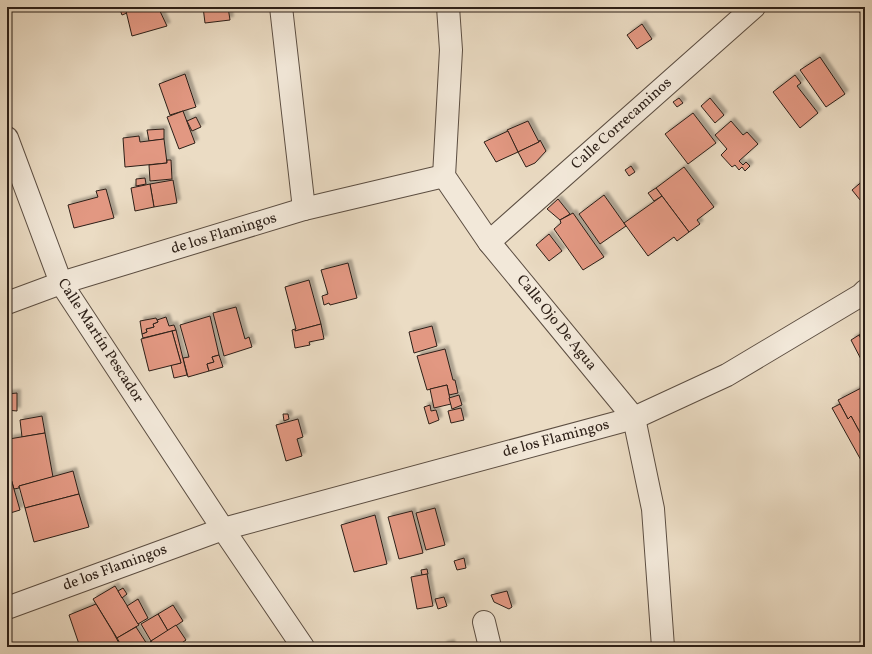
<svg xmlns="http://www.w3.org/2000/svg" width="872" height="654" font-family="Vollkorn,serif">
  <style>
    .building { fill: #e29882; stroke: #2c1f17; filter: url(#shadow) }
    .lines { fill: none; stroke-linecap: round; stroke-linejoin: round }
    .minor-casing { stroke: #5c4e42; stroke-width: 24 }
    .minor { stroke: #f2e8d9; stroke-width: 22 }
    .labels { text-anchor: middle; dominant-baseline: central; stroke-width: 3.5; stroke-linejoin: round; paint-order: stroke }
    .street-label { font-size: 15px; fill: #2c1f17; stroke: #f2e8d9 }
  </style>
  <defs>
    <filter id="shadow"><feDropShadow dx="3.5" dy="-3.5" stdDeviation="1" flood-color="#0004"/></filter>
  </defs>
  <rect width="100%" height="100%" fill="#ebdcc4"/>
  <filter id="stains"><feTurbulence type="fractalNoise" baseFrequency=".005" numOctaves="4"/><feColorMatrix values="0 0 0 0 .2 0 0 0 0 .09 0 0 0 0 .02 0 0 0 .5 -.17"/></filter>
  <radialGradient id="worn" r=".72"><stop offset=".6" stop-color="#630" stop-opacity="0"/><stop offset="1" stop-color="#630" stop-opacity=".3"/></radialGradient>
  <g class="building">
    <path d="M119,7H125L127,13L122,15Z"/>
    <path d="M125,7H158L167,26L132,36Z"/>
    <path d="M203,7H228L230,20L205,23Z"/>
    <path d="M864,8L865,15L862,17L859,10Z"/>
    <path d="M642,24L652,39L637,49L627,35Z"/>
    <path d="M820,57L845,94L826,107L800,70Z"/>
    <path d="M185,74L196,107L170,115L159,84Z"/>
    <path d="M795,75L801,83L797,86L818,113L800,128L773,92Z"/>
    <path d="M679,98L683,103L677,107L673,102Z"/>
    <path d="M710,98L724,115L715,123L701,106Z"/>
    <path d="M183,111L195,143L179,149L167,117Z"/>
    <path d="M693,113L716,143L688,164L665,134Z"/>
    <path d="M196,117L201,127L192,131L187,121Z"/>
    <path d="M528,121L539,142L518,152L507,130Z"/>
    <path d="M731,121L743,135L747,132L758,144L739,161L743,165L746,162L750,166L745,171L742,167L739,170L735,165L732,167L721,155L727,149L715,135Z"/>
    <path d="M164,129V139L149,141L147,130Z"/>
    <path d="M508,131L518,152L496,162L484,142Z"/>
    <path d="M139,136L140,142L164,139L167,163L125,167L123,138Z"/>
    <path d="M540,140L546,151L535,163L526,167L518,152L539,142Z"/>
    <path d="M167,160H171L172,179L150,181L149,165L167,163Z"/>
    <path d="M865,161V170L864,171L861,164Z"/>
    <path d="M631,166L635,172L629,176L625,170Z"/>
    <path d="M684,167L714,207L697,220L700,224L689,232L656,188Z"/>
    <path d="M145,178L146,184L136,186V179Z"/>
    <path d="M865,179V206L852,190Z"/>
    <path d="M173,180L177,203L154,207L150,184Z"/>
    <path d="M150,184L154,207L135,211L131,188Z"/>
    <path d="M656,188L662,196L654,201L648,193Z"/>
    <path d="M106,189L114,218L74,228L68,205L98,197L96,191Z"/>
    <path d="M604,195L626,226L600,244L579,214Z"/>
    <path d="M662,196L689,232L677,241L674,237L648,256L624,223Z"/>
    <path d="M558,199L570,214L560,220L547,209Z"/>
    <path d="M573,213L604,257L583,270L554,229L561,223L560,220Z"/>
    <path d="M549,234L562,251L549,261L536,245Z"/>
    <path d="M348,263L357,298L330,305L329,303L324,305L322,296L328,294L321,270Z"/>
    <path d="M309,280L321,324L295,331V329H296L285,287Z"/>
    <path d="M236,307L245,339L249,337L252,347L224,356L213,313Z"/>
    <path d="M210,316L219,355L212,357L214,362L207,364L209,371L188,377L183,358L189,357L180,325Z"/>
    <path d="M166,317L169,326L174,325L176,330L143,338L142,334L147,332L146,329L154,327L153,324L158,322L157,320Z"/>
    <path d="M156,318L158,322L153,324L154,327L146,329L147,332L142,334L140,321Z"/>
    <path d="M321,324L324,339L309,342L310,345L295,348L292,330L295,329V331Z"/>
    <path d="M432,326L437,346L414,353L409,332Z"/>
    <path d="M176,330L187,375L174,378L171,365L181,363L172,331Z"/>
    <path d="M172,331L181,363L149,371L141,339Z"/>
    <path d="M865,331V347L859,335Z"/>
    <path d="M859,335L865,347V367L851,340Z"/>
    <path d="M445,349L453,380H455L458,393L449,395L447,385L427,390L417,356Z"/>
    <path d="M219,355L223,367L209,371L207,364L214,362L212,357Z"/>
    <path d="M447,385L451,404L434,408L430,389Z"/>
    <path d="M865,386V449L861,441L864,440L851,416L848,419L838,400Z"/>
    <path d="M17,393V411L7,410V394Z"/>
    <path d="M459,395L462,405L452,409L449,398Z"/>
    <path d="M840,404L848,419L851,416L864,440L861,441L865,449V461L862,462L832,408Z"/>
    <path d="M430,405L431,411L436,410L439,420L429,424L424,407Z"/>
    <path d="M461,408L464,420L451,423L448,411Z"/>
    <path d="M283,414H288L289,419L284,421Z"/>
    <path d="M42,416L45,433L22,437L20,420Z"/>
    <path d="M298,419L303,437L297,439L302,456L286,461L276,425Z"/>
    <path d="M45,433L53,477L19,486V488L14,489L7,465V445L10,444L9,439Z"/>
    <path d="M7,465L20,510L7,514Z"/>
    <path d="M73,471L79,494L25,508L19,486Z"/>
    <path d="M79,494L89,527L34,542L25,508Z"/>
    <path d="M435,508L445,545L426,550L416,513Z"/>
    <path d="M412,511L423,553L399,559L388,517Z"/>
    <path d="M375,515L387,564L354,572L341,525Z"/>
    <path d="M464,558L466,568L457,570L454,561Z"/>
    <path d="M427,569L428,574L422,575L421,570Z"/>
    <path d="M427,574L433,606L417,609L411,577Z"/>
    <path d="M115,586L139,625L117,638L93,599Z"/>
    <path d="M123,588L127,594L122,598L118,591Z"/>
    <path d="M507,591L512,607L509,609L494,602L491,595Z"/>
    <path d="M444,597L447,606L438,609L435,599Z"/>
    <path d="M138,599L148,618L138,624L127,606Z"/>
    <path d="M96,604L113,632L121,647H80L69,615Z"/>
    <path d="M173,605L183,621L168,631L158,614Z"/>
    <path d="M158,614L168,631L151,641L141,624Z"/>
    <path d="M176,625L186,640L176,647H155L151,641Z"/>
    <path d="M136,627L147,644L143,647H122L117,638Z"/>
    <path d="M151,641L155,647H150L148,644Z"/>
    <path d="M451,643L452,647H444L443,645Z"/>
  </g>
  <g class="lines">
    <defs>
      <g id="minor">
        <path d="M281,7L304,209"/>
        <path d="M448,7L451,50L444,176L489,242L634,418L653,509L663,647"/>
        <path d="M7,138L61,283L223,529L303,647"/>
        <path d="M489,242L754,7"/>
        <path d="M7,303L61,283L304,209L444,176"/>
        <path d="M7,608L223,529L634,418L727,375L861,295L865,291"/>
        <path d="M484,622L490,647"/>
      </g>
    </defs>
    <use href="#minor" class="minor-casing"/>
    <use href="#minor" class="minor"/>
  </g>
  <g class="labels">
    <g class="street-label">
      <text transform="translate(622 124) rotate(-42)">Calle Correcaminos</text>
      <text transform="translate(224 234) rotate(-17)">de los Flamingos</text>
      <text transform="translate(556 323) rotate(51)">Calle Ojo De Agua</text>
      <text transform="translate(100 341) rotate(57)">Calle Martín Pescador</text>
      <text transform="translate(556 439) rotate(-15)">de los Flamingos</text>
      <text transform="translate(115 568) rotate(-20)">de los Flamingos</text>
    </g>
  </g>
  <rect width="872" height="654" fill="none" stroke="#ebdcc4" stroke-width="24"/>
  <rect x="8" y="8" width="856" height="638" fill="none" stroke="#2c1f17" stroke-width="2"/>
  <rect x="12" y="12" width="848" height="630" fill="none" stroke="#2c1f17"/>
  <rect width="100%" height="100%" filter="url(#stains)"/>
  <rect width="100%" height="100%" fill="url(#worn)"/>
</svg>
